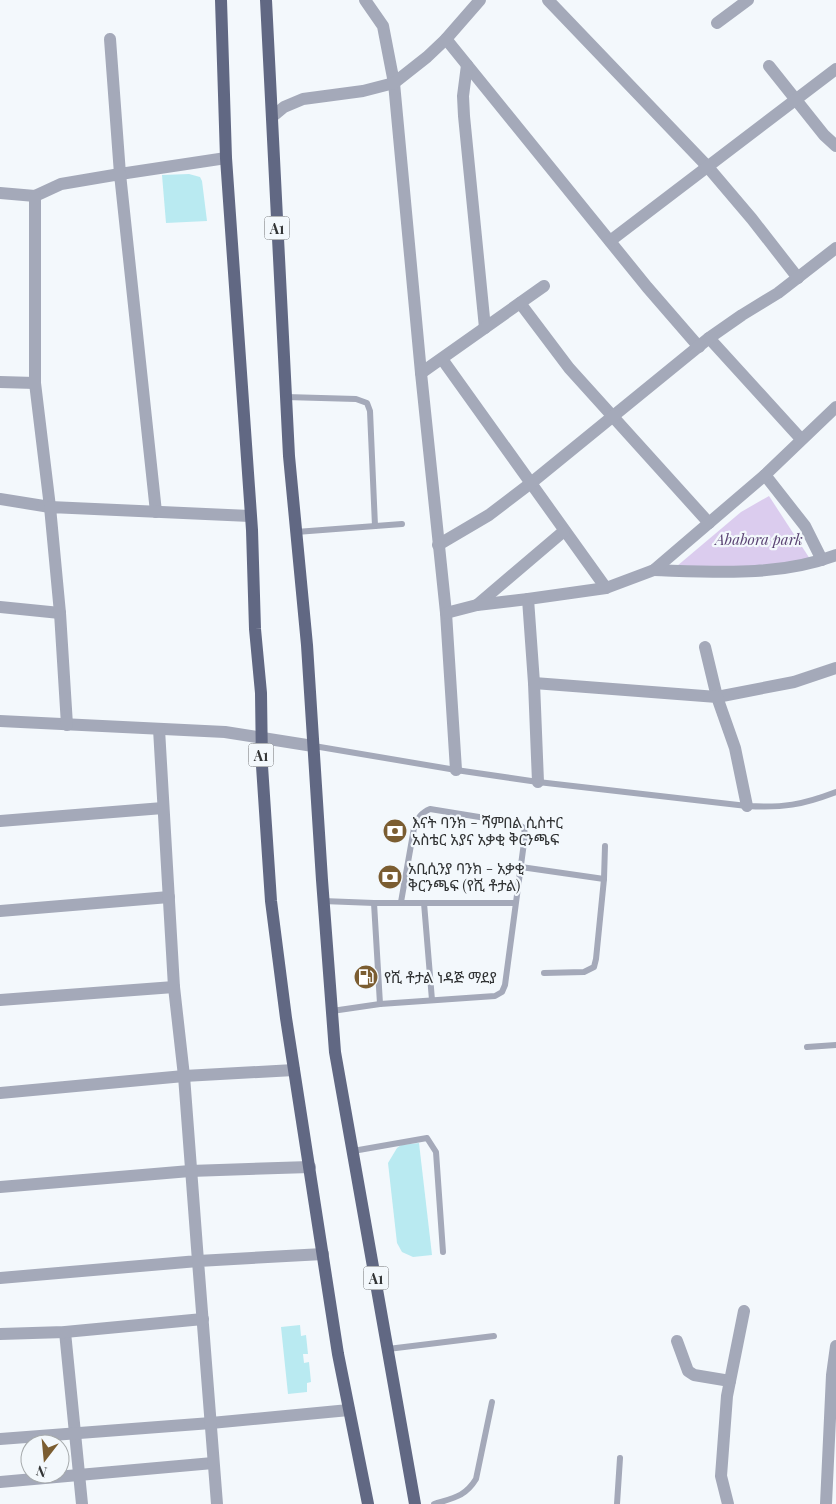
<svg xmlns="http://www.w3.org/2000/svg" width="836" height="1504" font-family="'Playfair Display','Noto Sans Ethiopic',serif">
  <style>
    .green { fill: #dbccee }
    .building { fill: #b9eaf1 }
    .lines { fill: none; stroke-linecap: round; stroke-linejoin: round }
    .service { stroke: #a4a9b9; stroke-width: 6 }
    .minor { stroke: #a4a9b9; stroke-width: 12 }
    .primary { stroke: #616883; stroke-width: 12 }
    .labels { text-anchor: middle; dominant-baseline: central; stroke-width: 4.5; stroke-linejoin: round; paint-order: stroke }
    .shield { fill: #f3f8fc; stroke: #6c6f71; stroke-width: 1 }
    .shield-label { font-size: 14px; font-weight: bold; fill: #323435 }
    .park-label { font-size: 15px; font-style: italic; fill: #5a4373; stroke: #f3f8fc }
    .poi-label { font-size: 15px; fill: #323435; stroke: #f3f8fc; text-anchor: start }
  </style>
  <rect width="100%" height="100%" fill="#f3f8fc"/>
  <path class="green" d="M769,496L812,562L786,567L677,566L741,512Z"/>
  <g class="building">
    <path d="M189,174L200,177L202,181L207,221L166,223L162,175Z"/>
    <path d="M419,1143L432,1255L413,1257L402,1252L397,1243L388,1163L397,1148L401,1145Z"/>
    <path d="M300,1325L301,1336L306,1335L308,1354H303L304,1363L309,1362L311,1382L307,1383V1392L288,1394L281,1327Z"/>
  </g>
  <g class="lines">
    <g class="service">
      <path d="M286,397L356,399L367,403L370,411L375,526"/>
      <path d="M296,532L402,524"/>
      <path d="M314,746L456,770L538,782L747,806C783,808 802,805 836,792"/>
      <path d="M521,867L604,879"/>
      <path d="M323,901L374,903H515"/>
      <path d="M374,903L380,1004"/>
      <path d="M424,903L432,1000"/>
      <path d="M544,973L584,972L594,967L596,959L604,879L605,846"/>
      <path d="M332,1011L380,1004L495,996L502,992L505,985L525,835L524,828L516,823L430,809C420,813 418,819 414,828L401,902"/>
      <path d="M807,1047L836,1045"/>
      <path d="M353,1151L427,1138L436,1152L443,1252"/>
      <path d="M388,1349L494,1336"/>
      <path d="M434,1504C453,1498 465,1497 476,1479L492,1402"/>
      <path d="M617,1504L620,1458"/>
    </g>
    <g class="minor">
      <path d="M365,0L383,26L394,83L421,373L446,613L456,770"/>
      <path d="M548,0L707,166L752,219L798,278"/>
      <path d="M717,23L748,0"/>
      <path d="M110,39L120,174L226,158"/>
      <path d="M446,39L647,287L699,347"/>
      <path d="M467,65L463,96L464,116L485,328"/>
      <path d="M769,66L824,135L836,146"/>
      <path d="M272,117L284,107L303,99L363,91L394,83L427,57L446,39L480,0"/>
      <path d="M0,193L35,196L61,184L120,174L156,512"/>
      <path d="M610,241L836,69"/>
      <path d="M520,303L569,368L709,523"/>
      <path d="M709,338L801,439"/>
      <path d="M442,359L606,588"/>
      <path d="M421,373L544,286"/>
      <path d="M0,382L35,383"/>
      <path d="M765,475L805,526L822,560"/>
      <path d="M0,499L50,507L35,383V196"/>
      <path d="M438,545L489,515L531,483L709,338L742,315L778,293L836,248"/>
      <path d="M654,570C715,572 778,577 836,555"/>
      <path d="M477,605L564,531"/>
      <path d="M0,607L60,613"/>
      <path d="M446,613L477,605L528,599"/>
      <path d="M705,647L717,697L794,682L836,668"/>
      <path d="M534,683L717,697L735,748L747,806"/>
      <path d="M0,721L225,732L313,746"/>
      <path d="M67,725L60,613L50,507L250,516"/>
      <path d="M538,782L534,683L528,599L606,588L654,570L765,475L836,407"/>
      <path d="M0,821L163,808"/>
      <path d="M0,911L169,897"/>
      <path d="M0,1000L174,987"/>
      <path d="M0,1093L184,1076L294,1070"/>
      <path d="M0,1187L190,1171L310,1167"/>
      <path d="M0,1278L198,1261L184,1076L174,987L159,729"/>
      <path d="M65,1332L82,1504"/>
      <path d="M0,1334L65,1332L203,1319"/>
      <path d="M677,1341L688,1371L694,1375L730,1381"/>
      <path d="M0,1439L211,1423L349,1410"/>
      <path d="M0,1482L213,1463"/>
      <path d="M217,1504L198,1261L323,1254"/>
      <path d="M728,1504L721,1476L727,1396L744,1311"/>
      <path d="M826,1504L832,1375L836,1346"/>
    </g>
    <g class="primary">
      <path d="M221,0L226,158L252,530L255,629L261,693L262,766L271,901L286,1018L338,1354L368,1504"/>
      <path d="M266,0L289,456L307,645L322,880L335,1052L415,1504"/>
    </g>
  </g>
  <defs>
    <symbol id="bank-disc" viewBox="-11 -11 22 22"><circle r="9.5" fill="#7b5d31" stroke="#f3f8fc"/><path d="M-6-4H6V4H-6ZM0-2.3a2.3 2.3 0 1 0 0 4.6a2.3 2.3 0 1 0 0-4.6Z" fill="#fff"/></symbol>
    <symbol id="fuel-disc" viewBox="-11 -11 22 22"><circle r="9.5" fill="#7b5d31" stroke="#f3f8fc"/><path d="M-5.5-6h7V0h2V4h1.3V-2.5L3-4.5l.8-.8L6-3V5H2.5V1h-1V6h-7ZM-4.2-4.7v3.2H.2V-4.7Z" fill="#fff"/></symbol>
  </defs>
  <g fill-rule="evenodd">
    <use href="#bank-disc" x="381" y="817" width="28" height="28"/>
    <use href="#bank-disc" x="376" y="863" width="28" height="28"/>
    <use href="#fuel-disc" x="352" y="963" width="28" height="28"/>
  </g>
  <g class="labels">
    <g class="shield">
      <rect x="264.5" y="216.5" width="25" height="23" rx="4"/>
      <rect x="248.5" y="743.5" width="25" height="23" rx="4"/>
      <rect x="363.5" y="1266.5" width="25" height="23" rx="4"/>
    </g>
    <g class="shield-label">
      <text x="277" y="228">A1</text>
      <text x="261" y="755">A1</text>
      <text x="376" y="1278">A1</text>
    </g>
    <g class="park-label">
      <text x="759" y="539">Ababora park</text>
    </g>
    <g class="poi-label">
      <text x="412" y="822">እናት ባንክ - ሻምበል ሲስተር<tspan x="412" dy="17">አስቴር አያና አቃቂ ቅርንጫፍ</tspan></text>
      <text x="408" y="868">አቢሲንያ ባንክ - አቃቂ<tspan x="408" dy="17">ቅርንጫፍ (የሺ ቶታል)</tspan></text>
      <text x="384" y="977">የሺ ቶታል ነዳጅ ማደያ</text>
    </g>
  </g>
  <g transform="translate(45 1459) rotate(196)"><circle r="24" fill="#f3f8fc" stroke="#a6aaac"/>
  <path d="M0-4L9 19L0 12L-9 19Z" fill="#7b5d31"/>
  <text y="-8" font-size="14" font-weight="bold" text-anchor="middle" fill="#323435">N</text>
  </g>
</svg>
